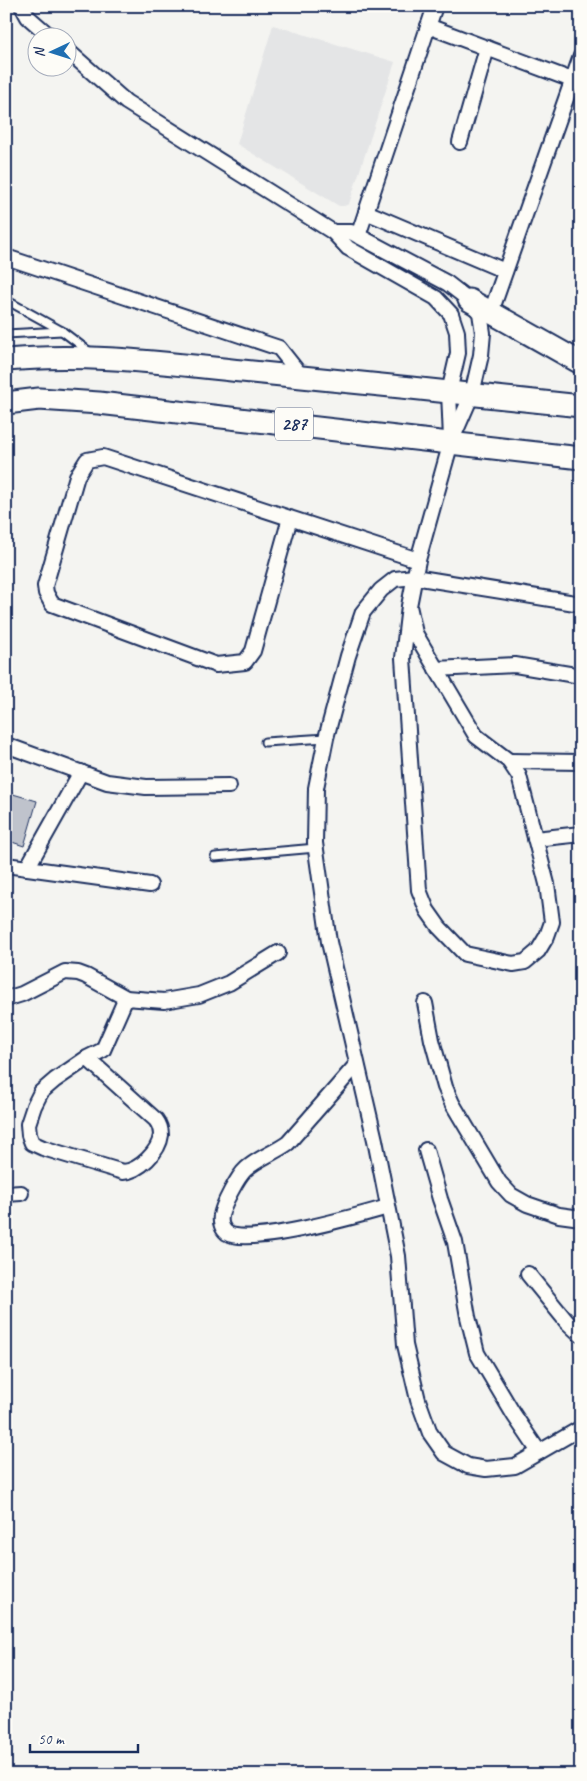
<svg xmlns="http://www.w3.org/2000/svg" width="587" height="1781" font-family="Caveat,sans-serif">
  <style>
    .built { fill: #e4e5e6 }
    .building { fill: #bfc3cc; stroke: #1b2f5e }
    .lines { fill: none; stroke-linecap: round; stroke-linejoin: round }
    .service-casing { stroke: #1b2f5e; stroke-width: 11 }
    .minor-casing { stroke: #1b2f5e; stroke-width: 18 }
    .primary-casing { stroke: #1b2f5e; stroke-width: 25 }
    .service { stroke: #fdfcf7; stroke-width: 7 }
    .minor { stroke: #fdfcf7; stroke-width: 14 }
    .primary { stroke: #fdfcf7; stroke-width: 21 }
    .labels { text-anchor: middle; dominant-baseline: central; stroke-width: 4.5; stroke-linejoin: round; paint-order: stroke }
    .shield { fill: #fdfcf7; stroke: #5f6c8c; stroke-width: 1 }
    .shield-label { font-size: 19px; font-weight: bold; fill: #1b2f5e }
  </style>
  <rect width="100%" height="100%" fill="#f4f4f1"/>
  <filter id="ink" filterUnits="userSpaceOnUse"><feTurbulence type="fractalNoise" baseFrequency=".02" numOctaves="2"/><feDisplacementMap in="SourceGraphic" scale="10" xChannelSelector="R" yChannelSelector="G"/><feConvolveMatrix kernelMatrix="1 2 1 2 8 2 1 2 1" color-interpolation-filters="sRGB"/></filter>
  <g filter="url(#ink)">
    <path class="built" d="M273,25L395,62L349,204L344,206H339L237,144Z"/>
    <path class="building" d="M6,792L37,801L24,846L6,840Z"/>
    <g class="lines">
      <defs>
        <g id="service">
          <path d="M6,300L62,331L91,353"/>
          <path d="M6,334L62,331"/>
          <path d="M265,742L326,738"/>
          <path d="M215,857L316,848"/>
        </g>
        <g id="minor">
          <path d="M22,6L28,17L52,38"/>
          <path d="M428,26L572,80"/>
          <path d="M68,51L126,102L333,232L348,248L436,298L451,314L457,332L458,353L449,392L451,439"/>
          <path d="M460,142L487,48"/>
          <path d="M366,212L505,271"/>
          <path d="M333,232H351L447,283L469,300L480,313L483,333L481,355L472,394L451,442L418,560L409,606L415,633L476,736L509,761L519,776L547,884L552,922L547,936L538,951L525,962L513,964L465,954L439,927L427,910L419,890L403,658L409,606"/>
          <path d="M358,236L435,6"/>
          <path d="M6,257L279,348L302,377"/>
          <path d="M491,312L581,56"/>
          <path d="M290,518L253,651L245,662L216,665L52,604L46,593L45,586L77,476L87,460L103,457L418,560"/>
          <path d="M581,604L414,577L395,579L381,590L363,612L348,656L326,738L316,788L315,843L329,942L375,1140L398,1256L405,1345L418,1400L430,1433L444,1453L468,1466L486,1469L515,1466L581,1428"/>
          <path d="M436,669L515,665L581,676"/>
          <path d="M6,745L107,782L146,787L229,786"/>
          <path d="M509,761L581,762"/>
          <path d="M535,839L581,834"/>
          <path d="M6,865L150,885"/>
          <path d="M27,868L81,772"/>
          <path d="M6,999L22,994L65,972L78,973L86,976L126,998L164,1001L199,995L229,983L278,953"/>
          <path d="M425,1003L432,1040L445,1087L452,1103L499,1182L511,1195L527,1204L559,1215L581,1218"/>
          <path d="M87,1058L156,1120C159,1124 161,1130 161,1135C159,1152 139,1171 123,1172L43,1148L32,1143L29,1135L28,1124L34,1106L41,1092L55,1080L87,1058L103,1050L126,998"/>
          <path d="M357,1064L288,1143C274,1153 258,1158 246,1169C238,1176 222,1206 221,1216C220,1222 222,1229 227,1233C249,1247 360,1215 388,1207"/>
          <path d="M426,1150L440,1199L455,1242L468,1317L477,1353L514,1415L539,1452"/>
          <path d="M6,1194L21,1193"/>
          <path d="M528,1274L567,1322L581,1335"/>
        </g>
        <g id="primary">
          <path d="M469,300L581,363"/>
          <path d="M6,360C88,352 171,364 252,372C362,383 471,394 581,406"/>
          <path d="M6,403L39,399L99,403L581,458"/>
        </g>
      </defs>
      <use href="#service" class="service-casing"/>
      <use href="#minor" class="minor-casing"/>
      <use href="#primary" class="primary-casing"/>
      <use href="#service" class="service"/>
      <use href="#minor" class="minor"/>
      <use href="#primary" class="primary"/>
    </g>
  </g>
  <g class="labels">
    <rect class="shield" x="275" y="407.5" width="38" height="33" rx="4"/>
    <g class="shield-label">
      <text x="294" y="424">287</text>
    </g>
  </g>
  <rect width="587" height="1781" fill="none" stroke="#fdfcf7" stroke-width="25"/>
  <rect x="12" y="12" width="562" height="1756" fill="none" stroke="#1b2f5e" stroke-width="2" filter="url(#ink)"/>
  <g transform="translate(52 52) rotate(266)"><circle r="24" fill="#fdfcf7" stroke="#a3aaba"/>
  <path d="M0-4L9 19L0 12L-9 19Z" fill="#1f6fb2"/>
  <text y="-8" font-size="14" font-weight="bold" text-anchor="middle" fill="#1b2f5e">N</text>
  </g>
  <path d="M30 1744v8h108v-8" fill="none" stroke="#1b2f5e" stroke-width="2.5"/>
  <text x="38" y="1744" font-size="15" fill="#1b2f5e" stroke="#fdfcf7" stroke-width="4" paint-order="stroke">50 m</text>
</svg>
